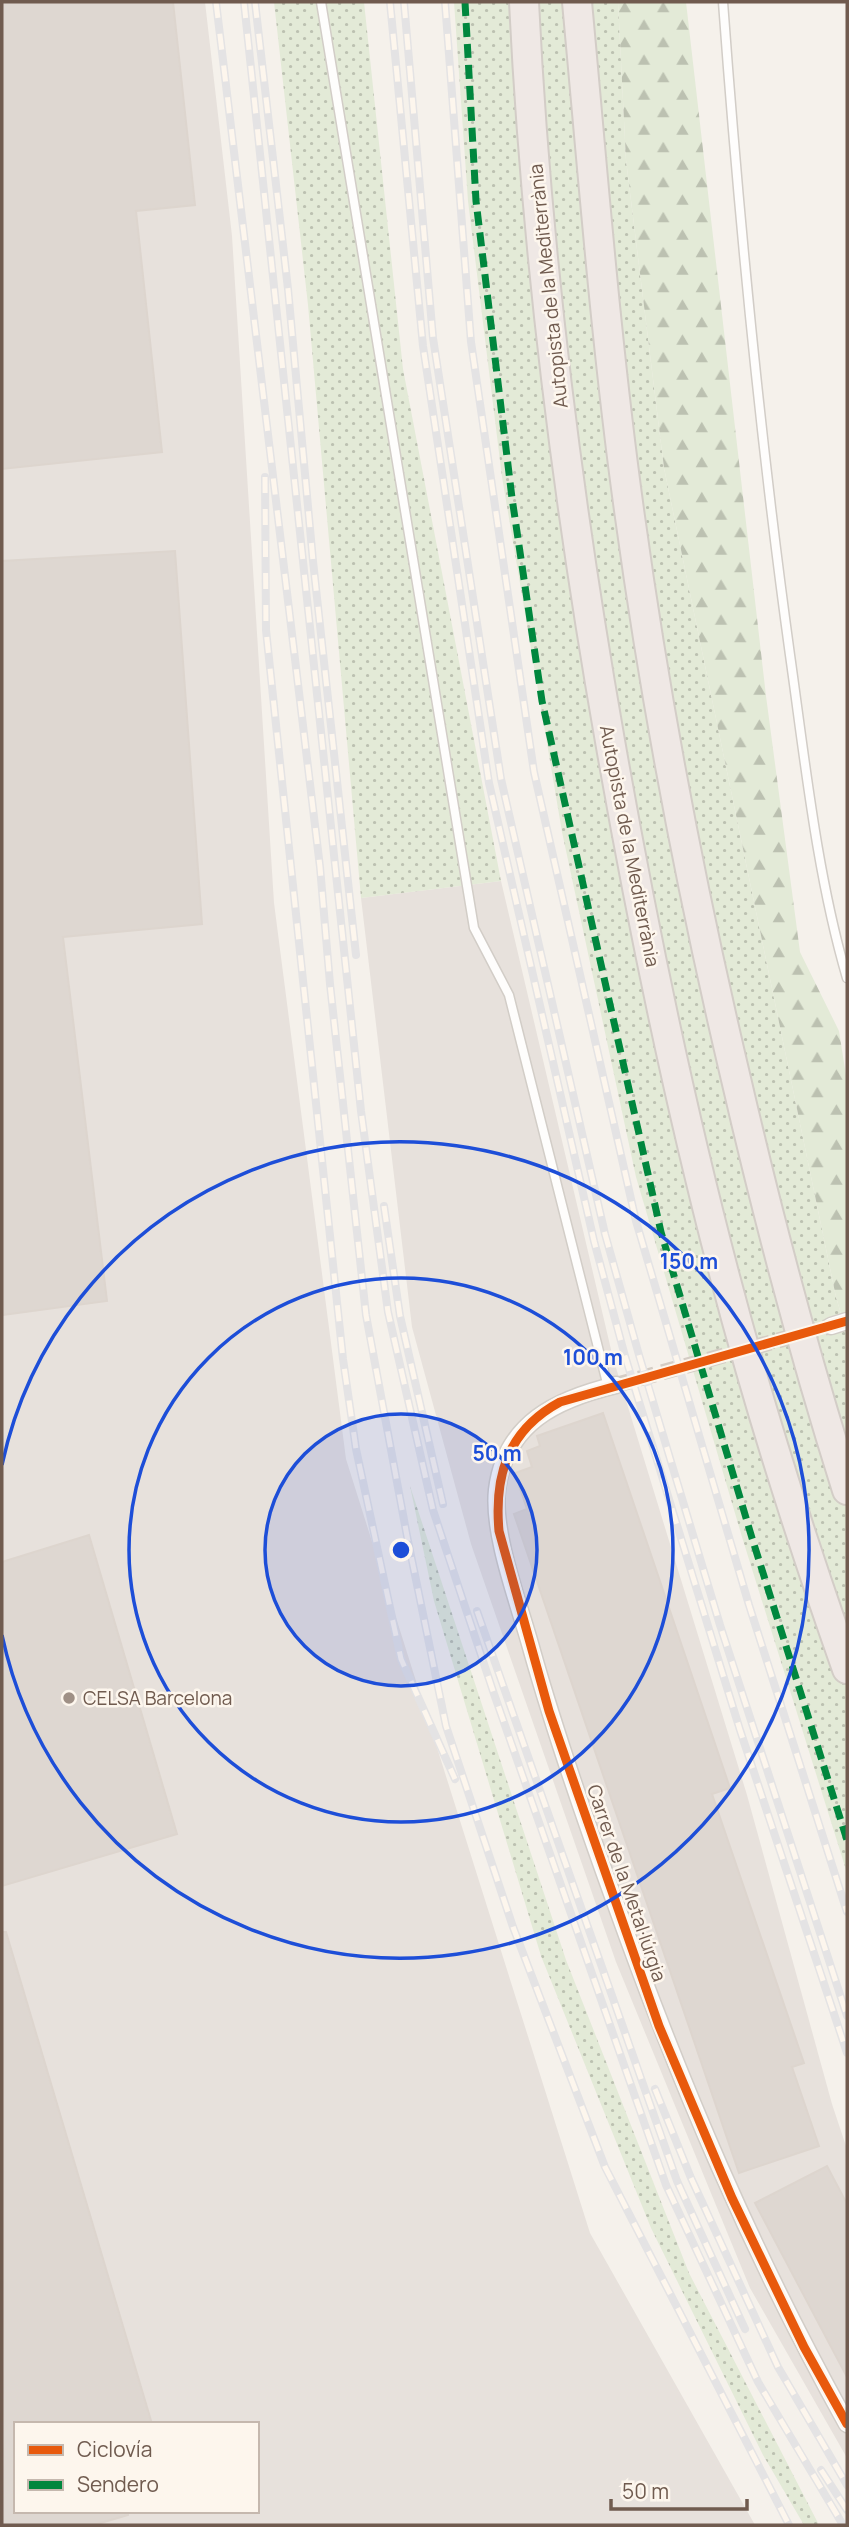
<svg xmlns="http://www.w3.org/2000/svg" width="849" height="2527" font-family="Manrope,sans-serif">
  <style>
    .industrial { fill: #e7e1dc; fill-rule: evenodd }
    .grass { fill: url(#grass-dots) }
    .forest { fill: url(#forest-firs) }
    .building { fill: #ded7d1; stroke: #ddd5ce; stroke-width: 2 }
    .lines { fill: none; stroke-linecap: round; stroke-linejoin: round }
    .street-tunnel { stroke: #d4ccc4; stroke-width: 16; stroke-dasharray: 16 8; stroke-linecap: butt }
    .lane-casing { stroke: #d2cdc7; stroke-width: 11 }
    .street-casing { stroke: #d2cdc7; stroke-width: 19 }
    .highway-casing { stroke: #d3cdc7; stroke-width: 32 }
    .lane { stroke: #fefdfc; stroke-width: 8 }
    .street { stroke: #fefdfc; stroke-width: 16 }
    .highway { stroke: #efe8e5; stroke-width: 28 }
    .rail-casing { stroke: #e4e3e4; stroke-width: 8 }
    .rail { stroke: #fdf6ed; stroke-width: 5; stroke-dasharray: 16; stroke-linecap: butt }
    .quiet { stroke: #00873e; stroke-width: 7; stroke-dasharray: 14 7; stroke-linecap: butt }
    .cycleway-casing { stroke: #fdf6ed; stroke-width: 13 }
    .cycleway { stroke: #e8590c; stroke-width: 9 }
    .ring { fill: none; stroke: #1d4ed8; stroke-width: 3.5 }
    .poi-dot { fill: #9f9086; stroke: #fdf6ed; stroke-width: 2.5 }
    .labels { text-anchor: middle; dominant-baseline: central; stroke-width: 5; stroke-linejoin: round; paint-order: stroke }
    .street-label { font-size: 19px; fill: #705b4f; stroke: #fdf6ed }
    .poi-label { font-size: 19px; fill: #705b4f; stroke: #fdf6ed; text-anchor: start }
    .centre { fill: #1d4ed8; stroke: #fdf6ed; stroke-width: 3.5 }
    .ring-label { font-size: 21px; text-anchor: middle; font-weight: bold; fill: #1d4ed8; stroke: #fdf6ed; stroke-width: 5; stroke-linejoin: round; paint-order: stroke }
  </style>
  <defs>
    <pattern id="grass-dots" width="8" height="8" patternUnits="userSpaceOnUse" patternTransform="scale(1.75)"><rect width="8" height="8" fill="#e3ead7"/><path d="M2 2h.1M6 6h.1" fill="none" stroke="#bcc1b1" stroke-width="1.8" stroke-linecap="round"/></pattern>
    <pattern id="forest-firs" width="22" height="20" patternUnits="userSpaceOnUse" patternTransform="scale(1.75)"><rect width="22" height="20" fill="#e3ead7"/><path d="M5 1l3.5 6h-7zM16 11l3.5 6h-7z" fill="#bcc1b1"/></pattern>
  </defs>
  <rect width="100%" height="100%" fill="#f5f1eb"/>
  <g class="industrial">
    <path d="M2,2H205L232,236L274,903L346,1459L590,2233L755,2525H2ZM16,2424H257V2511H16Z"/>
    <path d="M501,881L613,1358L747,1795L832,2104L847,2149V2458L750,2288L616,1962L471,1544L412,1327L361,898Z"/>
  </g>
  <g class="grass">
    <path d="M274,2H364L403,369L501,881L361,898L308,305Z"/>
    <path d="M454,2H618L626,160L664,468L836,1297L847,1334V1873L742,1537L636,1177L562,832L502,477L468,201Z"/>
    <path d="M410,1486L566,1960L689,2273L819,2525H804L763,2455L651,2228L541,1956L434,1601Z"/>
  </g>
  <path class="forest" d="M618,2H686L766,696L800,952L839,1031L847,1082V1334L836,1297L664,468L626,160Z"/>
  <g class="building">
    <path d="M2,2H173L195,205L136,211L162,452L2,469Z"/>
    <path d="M175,551L202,924L63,937L107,1301L2,1315V561Z"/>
    <path d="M603,1413L730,1788L712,1794L804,2063L792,2067L819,2146L739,2173L514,1514L527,1509L515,1473L532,1467L527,1451L540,1446L537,1436Z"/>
    <path d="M89,1535L177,1834L2,1886V1562Z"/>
    <path d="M2,1932H6L152,2424H16V2511H128V2515L94,2525H2Z"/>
    <path d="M827,2166L847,2204V2377L755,2203Z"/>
  </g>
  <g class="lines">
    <path class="street-tunnel" d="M616,1385L831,1326"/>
    <defs>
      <g id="lane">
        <path d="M321,2L474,928L509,995L608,1387"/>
        <path d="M723,2C739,220 760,438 790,655C805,761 817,876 847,978"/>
      </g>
      <g id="street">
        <path d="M831,1326L847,1321"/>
        <path d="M616,1385C557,1399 505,1423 497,1490C492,1535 520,1606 532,1651C556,1736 585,1819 615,1902C680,2084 753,2255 847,2424"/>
      </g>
      <g id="highway">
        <path d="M524,2C536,249 567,497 610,741C647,952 691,1162 750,1368C779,1469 812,1570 847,1669"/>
        <path d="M577,2C593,174 606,346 630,517C656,706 692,893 736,1079C768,1217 804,1354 847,1490"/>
      </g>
    </defs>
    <use href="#lane" class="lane-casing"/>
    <use href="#street" class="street-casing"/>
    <use href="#highway" class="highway-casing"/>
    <use href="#lane" class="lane"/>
    <use href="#street" class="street"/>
    <use href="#highway" class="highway"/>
    <defs>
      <g id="rail">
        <path d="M216,2L320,867L330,984L366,1315L407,1536L446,1726L513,1927L605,2167L789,2525"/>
        <path d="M244,2L361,1111L388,1312L433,1510L493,1691L666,2185L758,2382L843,2525"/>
        <path d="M255,2L288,289L313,561L356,955"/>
        <path d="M390,2L423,346L489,783L594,1241L625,1356L740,1730L847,2053"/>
        <path d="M404,2L433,338L501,779L605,1234L639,1355L720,1625L847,2016"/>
        <path d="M445,2L471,342L534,772L636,1221L749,1605L847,1912"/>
        <path d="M265,477L266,630L343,1359L356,1449L401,1659L455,1779"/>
        <path d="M384,1206L400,1316L443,1504"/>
        <path d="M477,1611L677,2181L745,2329"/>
        <path d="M655,2089L691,2178L778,2367L847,2485"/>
        <path d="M821,2470L847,2510"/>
      </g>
    </defs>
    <use href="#rail" class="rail-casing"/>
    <use href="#rail" class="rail"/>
    <path class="quiet" d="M465,2L476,201L512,498L542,701L661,1232L752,1538L847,1840"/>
    <defs>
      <path id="cycleway" d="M847,1321L560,1402C508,1430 494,1475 499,1531L549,1711L659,2026L732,2198L804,2347L847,2424"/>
    </defs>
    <use href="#cycleway" class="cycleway-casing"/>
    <use href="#cycleway" class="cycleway"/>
  </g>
  <circle cx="401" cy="1550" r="136" fill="#1d4ed8" fill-opacity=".12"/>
  <g class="ring">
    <circle cx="401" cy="1550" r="136"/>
    <circle cx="401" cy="1550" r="272"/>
    <path d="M2 1465A408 408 0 1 1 2 1635"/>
  </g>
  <circle class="poi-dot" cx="69" cy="1698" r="7"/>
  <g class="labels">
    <g class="street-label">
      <text transform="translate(548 286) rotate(-96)">Autopista de la Mediterrània</text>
      <text transform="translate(630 846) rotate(79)">Autopista de la Mediterrània</text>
      <text transform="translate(627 1883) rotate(71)">Carrer de la Metal·lúrgia</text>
    </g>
    <g class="poi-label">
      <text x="83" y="1698">CELSA Barcelona</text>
    </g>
  </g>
  <circle cx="401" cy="1550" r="10" class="centre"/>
  <g class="ring-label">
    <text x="689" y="1269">150 m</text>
    <text x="593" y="1365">100 m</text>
    <text x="497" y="1461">50 m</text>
  </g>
  <rect width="849" height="2527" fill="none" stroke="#705b4f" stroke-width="7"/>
  <rect x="14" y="2422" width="245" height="91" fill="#fdf6ed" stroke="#c5b8ae" stroke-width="2"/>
  <rect x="28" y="2445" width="35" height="10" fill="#e8590c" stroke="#c5b8ae" stroke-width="2"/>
  <text x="77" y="2457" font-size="21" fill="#705b4f">Ciclovía</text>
  <rect x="28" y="2480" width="35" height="10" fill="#00873e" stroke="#c5b8ae" stroke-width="2"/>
  <text x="77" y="2492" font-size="21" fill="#705b4f">Sendero</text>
  <path d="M611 2499v10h136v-10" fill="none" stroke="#705b4f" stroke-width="3.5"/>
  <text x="622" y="2499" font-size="21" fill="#705b4f" stroke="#fdf6ed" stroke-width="5" paint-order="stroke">50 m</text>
</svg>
